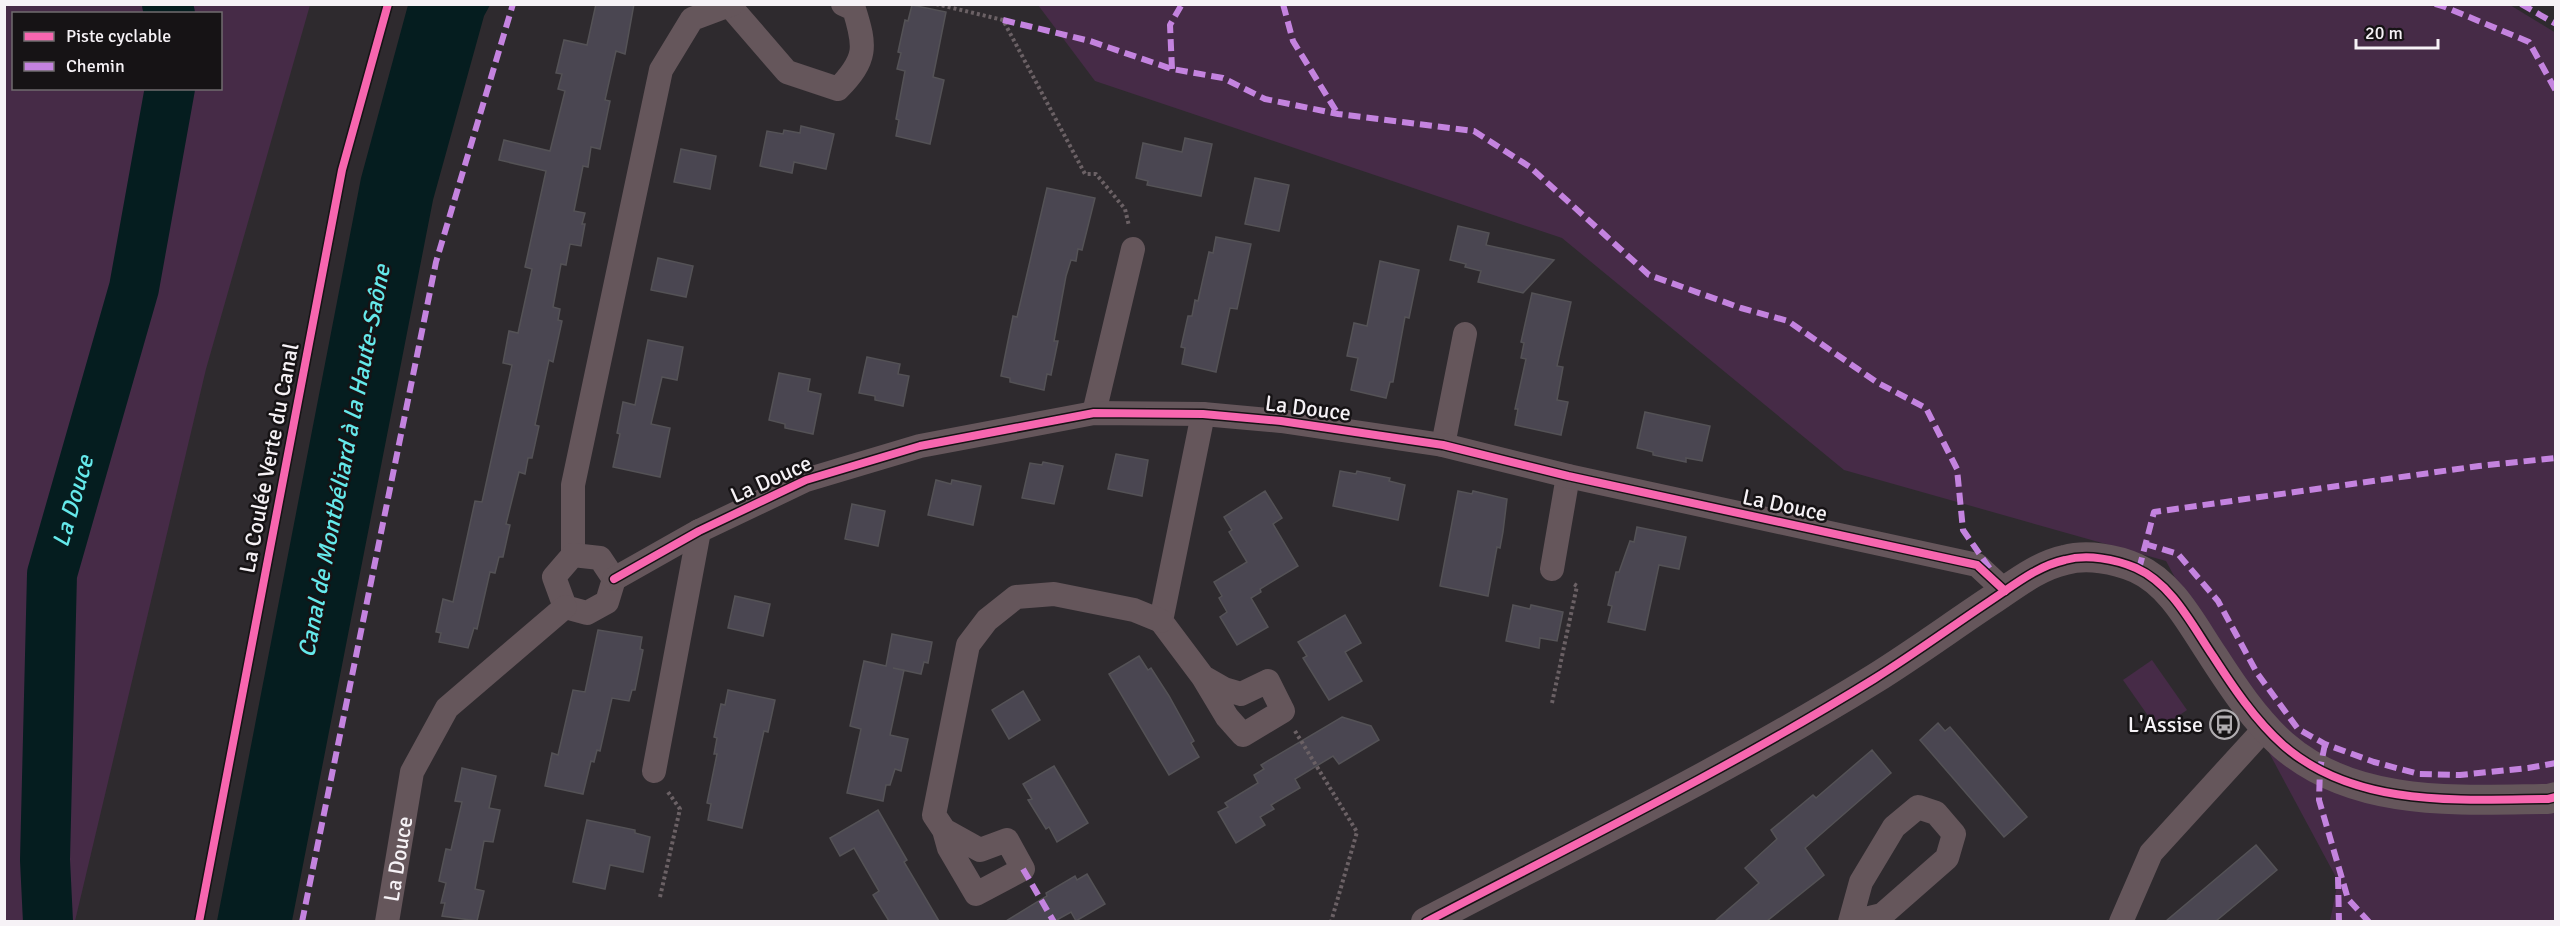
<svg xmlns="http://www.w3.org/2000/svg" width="2560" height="926" font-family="Signika,sans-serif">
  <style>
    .green { fill: #462b47; fill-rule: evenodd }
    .water { fill: #051d1f }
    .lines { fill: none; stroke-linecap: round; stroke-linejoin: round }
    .river { stroke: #051d1f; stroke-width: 50 }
    .building { fill: #4a4651; stroke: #545256; stroke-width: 1.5 }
    .path { stroke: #6b6165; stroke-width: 4; stroke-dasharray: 3 3; stroke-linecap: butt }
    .minor { stroke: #65565b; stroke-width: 24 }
    .tertiary { stroke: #65565b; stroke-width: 30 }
    .quiet { stroke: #c483df; stroke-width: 6; stroke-dasharray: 12 6; stroke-linecap: butt }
    .cycleway-casing { stroke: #161315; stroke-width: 11 }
    .cycleway { stroke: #f766af; stroke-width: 8 }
    .labels { text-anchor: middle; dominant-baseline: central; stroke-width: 5; stroke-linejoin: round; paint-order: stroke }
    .street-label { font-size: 22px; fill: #f6f2f6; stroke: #161315 }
    .poi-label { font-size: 22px; fill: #f6f2f6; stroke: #161315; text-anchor: end }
    .water-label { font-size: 24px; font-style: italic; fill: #65e9eb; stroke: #161315 }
  </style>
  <rect width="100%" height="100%" fill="#2e2a2e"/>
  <g class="green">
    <path d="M5,4L310,5L206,369L75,921H5ZM14,14H220V88H14Z"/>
    <path d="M1038,5H2510L2556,33L2555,921H2330L2338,881L2166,561L1844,470L1562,238L1095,81Z"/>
    <path d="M2152,660L2187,710L2158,730L2123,680Z"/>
  </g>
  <path class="water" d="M408,5H490L484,16L433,200L292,921H217L361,178Z"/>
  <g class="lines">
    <g class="river">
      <path d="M167,4L170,14"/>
      <path id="s1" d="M48,922L45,860L52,574L134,288L170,88"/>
    </g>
  </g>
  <g class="building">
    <path d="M596,4H634L625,54L616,51L605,100L610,101L600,149L591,147L588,167L583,166L574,211L585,213L582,224H585L581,246L570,244L566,265L561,264L553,307L560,309L558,320L562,321L553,362L549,360L535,425L539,426L532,458H528L525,474L519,472L506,524L510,525L503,557H499L495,573L490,572L477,629L474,628L468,648L439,642L441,633L436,632L443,599L453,602L475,501L482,502L512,365L503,363L509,331L518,333L532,269L525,267L546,171L499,160L504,140L550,151L565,91L558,89L562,74L556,73L564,40L587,45Z"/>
    <path d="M912,5L946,12L933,77L944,80L930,144L896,136L899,120L896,119L905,71L897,69L901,53L898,52L905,20L908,21Z"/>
    <path d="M801,126L834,134L826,169L794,162L792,173L760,166L767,131L783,134L784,130L800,133Z"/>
    <path d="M1185,138L1212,144L1201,196L1147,185L1148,181L1136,178L1143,143L1182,152Z"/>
    <path d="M681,149L716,156L710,189L674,182Z"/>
    <path d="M1255,178L1289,185L1279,231L1245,224Z"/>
    <path d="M1047,188L1095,198L1082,250L1078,249L1076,261L1071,260L1066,276L1054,341H1058L1051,375L1047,374L1044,390L1010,382V378L1001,376L1013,316L1017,317Z"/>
    <path d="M1458,226L1489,233L1486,245L1554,260L1523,293L1478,282L1481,271L1465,267L1466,264L1450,260Z"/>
    <path d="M1216,237L1251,244L1237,309L1230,308L1216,372L1182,364L1185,348L1181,347L1188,316H1192L1195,300L1198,301L1209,252L1213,253Z"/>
    <path d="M658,258L693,266L686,297L651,290Z"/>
    <path d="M1380,261L1419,270L1409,318L1405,317L1393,382H1390L1386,398L1351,390L1358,358L1347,356L1354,323L1367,326Z"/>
    <path d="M1532,293L1571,302L1557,366L1563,367L1557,400L1568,402L1561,435L1515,425L1518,409H1515L1526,359L1521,358L1524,343L1521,342Z"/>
    <path d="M648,340L683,347L677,380L662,377L651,424L670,428L660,477L613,467L620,434L617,433L623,402L635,405Z"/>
    <path d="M867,357L900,364L898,374L909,376L903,406L875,400V396L859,393Z"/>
    <path d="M779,373L810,379L808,391L821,394L813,434L785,428V424L769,420Z"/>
    <path d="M1645,412L1710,426L1702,461L1686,458V462L1653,455V452L1637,448Z"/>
    <path d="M1116,454L1148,460L1142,496L1108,489Z"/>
    <path d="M1043,462L1063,466L1054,504L1022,498L1030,463L1042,465Z"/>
    <path d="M1340,471L1356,474L1357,471L1390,478L1389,481L1405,485L1398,520L1333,506Z"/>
    <path d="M936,480L951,484L952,480L981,486L973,525L928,515Z"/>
    <path d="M1265,491L1282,518L1273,524L1298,566L1260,589L1261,592L1251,598L1268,627L1237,645L1220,617L1227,612L1219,598L1222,596L1214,582L1247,562L1229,532L1232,530L1224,517Z"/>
    <path d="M1458,491L1472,494L1473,491L1507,499L1503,532L1500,548L1497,547L1488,596L1440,586Z"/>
    <path d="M852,504L885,511L878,546L845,539Z"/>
    <path d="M1637,527L1686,537L1679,569L1659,565L1645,630L1608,622L1612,606L1608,605L1616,572H1619L1630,541L1634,542Z"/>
    <path d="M735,596L770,604L763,636L728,628Z"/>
    <path d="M1513,605L1530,609L1531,605L1563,612L1557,641L1540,638L1539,648L1506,641Z"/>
    <path d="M1345,615L1361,643L1345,652L1362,681L1329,700L1303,658L1307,656L1298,642Z"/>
    <path d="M598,630L642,637L640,649L643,650L635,690H632L629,701L612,698L600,751L597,750L594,762L591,761L583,794L545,786L552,753L558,755L573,690L585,692Z"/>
    <path d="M892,634L932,642L928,663L924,662L921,674L893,668L904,670L890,735L908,739L901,771L895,769L890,785H886L883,801L847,793L861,729L850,726L864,661L886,666Z"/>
    <path d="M1139,656L1148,670L1151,668L1169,696L1194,741L1191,743L1199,757L1169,775L1109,674Z"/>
    <path d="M728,690L775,700L768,732L764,731L742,828L708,820L711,804L707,803L717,754H714L717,738L714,737L721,704L725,705Z"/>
    <path d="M1023,691L1040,720L1009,739L992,710Z"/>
    <path d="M1342,717L1371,726L1379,740L1339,764L1333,756L1295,779L1300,788L1271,805L1274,809L1260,817L1265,825L1236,843L1218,812L1228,807L1225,803L1258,783L1254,775L1264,769L1261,765Z"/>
    <path d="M1938,723L1945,731L1950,727L2027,817L2004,837L1920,740Z"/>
    <path d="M1872,750L1891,773L1805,848L1824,875L1767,921H1715L1759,883L1745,868L1777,839L1771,830L1813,795L1816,798Z"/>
    <path d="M1054,766L1088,823L1057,842L1049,827L1046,829L1028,800L1032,799L1023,784Z"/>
    <path d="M462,768L496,776L489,808L500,810L493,842L484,841L475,889L484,891L477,921L442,916L445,903H441L446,883L439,881L446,849L451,850L462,802L455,801Z"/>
    <path d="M878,810L907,860L904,862L939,921H889L873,895L879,891L854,848L840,856L830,838Z"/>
    <path d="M587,820L635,830V833L650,837L643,872L610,865L605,889L573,882Z"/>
    <path d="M2256,845L2277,870L2216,921H2166Z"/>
    <path d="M1087,874L1105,904L1076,921L1071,912L1055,921H1006L1047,896L1046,893L1075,876L1077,880Z"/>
  </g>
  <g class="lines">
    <g class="path">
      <path d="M936,4L1003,20L1085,174H1096L1125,209L1129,226"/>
      <path d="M1552,703L1577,586L1572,583"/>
      <path d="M1295,731L1357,832L1331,922"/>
      <path d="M660,897L680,809L668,792"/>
    </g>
    <g class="minor">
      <path d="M729,5L787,72L838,89C867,59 866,47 854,9L843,4"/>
      <path d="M1094,413L1133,249"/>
      <path d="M1443,445L1465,334"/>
      <path d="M573,555V485L661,70L692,19L732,4"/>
      <path d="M573,555L600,558L614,579L607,602L587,613L565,607L554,577Z"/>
      <path d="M1552,569L1568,476"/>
      <path d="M614,579L699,531L806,480L920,446L1094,413L1203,414L1281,421L1443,445L1568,476L1977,565L2005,591"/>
      <path d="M1203,677L1224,689L1241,694L1268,681L1283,711L1243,735L1227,717L1203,677L1161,621L1203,414"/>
      <path d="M654,771L699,531"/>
      <path d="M944,830L980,850L1007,840L1023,869L976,894L949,848L944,830L934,815L968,645L987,620L1016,597L1054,594L1134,610L1161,621"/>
      <path id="s2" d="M387,922L412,772L447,708L565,607"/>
      <path d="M1850,922L1861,882L1894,827L1918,807L1936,813L1954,834L1947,858L1882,915L1853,922"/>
      <path d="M2121,922L2151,853L2266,727"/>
    </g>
    <path class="tertiary" d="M1426,922C1577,843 1730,768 1874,679C1914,654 1951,627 1990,601C2013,586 2037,566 2065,560C2087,554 2115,559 2136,568C2172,584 2192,625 2213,656C2233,687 2255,720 2283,745C2355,808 2459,800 2548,799L2556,797"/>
    <g class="quiet">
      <path d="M1283,4L1293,41L1338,114"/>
      <path d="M2435,4L2445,7L2529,42L2556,91"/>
      <path d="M2521,4L2556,24"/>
      <path d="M1003,20L1090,41L1172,69L1223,78L1265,99L1338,114L1474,131L1530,167L1649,275L1741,308L1788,321L1878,383L1926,408L1957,469L1963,530L1990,569"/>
      <path d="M1172,69L1170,25L1182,4"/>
      <path d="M2145,544L2178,554L2218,601L2257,673L2298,729L2325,744L2374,762L2419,774L2460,775L2528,768L2556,763"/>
      <path d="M2139,569L2154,512L2479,466L2556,458"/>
      <path d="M2325,744L2320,769L2319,800L2348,899L2369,922"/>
      <path d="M1023,869L1054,922"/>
      <path d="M2338,877L2339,922"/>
      <path d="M302,922L436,262L513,4"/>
    </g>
    <defs>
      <g id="cycleway">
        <path d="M614,579L699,531L806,480L920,446L1094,413L1203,414L1281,421L1443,445L1568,476L1977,565L2005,591"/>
        <path d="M199,922L342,170L388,4"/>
        <path d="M1426,922C1577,843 1730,768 1874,679C1914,654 1951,627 1990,601C2013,586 2037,566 2065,560C2087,554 2115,559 2136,568C2172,584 2192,625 2213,656C2233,687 2255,720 2283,745C2355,808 2459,800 2548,799L2556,797"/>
      </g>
    </defs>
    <use href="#cycleway" class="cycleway-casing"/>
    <use href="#cycleway" class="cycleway"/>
  </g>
  <defs>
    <symbol id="bus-ring" viewBox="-11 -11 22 22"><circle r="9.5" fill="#161315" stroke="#b0acb0" stroke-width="1.5"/><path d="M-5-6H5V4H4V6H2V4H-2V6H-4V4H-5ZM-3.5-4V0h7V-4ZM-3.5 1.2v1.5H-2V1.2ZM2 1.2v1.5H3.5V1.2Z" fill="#b0acb0"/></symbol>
  </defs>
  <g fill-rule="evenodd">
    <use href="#bus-ring" x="2208" y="708" width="33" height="33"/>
  </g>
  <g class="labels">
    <g class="street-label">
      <text transform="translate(1308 408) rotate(7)">La Douce</text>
      <text transform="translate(269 458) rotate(-79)">La Coulée Verte du Canal</text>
      <text transform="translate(771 479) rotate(-24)">La Douce</text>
      <text transform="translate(1785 505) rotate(12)">La Douce</text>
      <text stroke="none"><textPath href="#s2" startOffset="64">La Douce</textPath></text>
    </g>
    <g class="poi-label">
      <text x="2203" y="724">L'Assise</text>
    </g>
    <g class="water-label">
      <text transform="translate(344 461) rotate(-79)">Canal de Montbéliard à la Haute-Saône</text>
      <text stroke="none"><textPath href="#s1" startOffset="424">La Douce</textPath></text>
    </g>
  </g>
  <rect width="2560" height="926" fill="none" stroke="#f6f2f6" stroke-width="12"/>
  <rect x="12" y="12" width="210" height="78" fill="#161315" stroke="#706c6f" stroke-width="1.5"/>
  <rect x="24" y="32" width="30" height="9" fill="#f766af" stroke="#706c6f" stroke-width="1.5"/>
  <text x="66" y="42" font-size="18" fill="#f6f2f6">Piste cyclable</text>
  <rect x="24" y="62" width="30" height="9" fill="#c483df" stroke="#706c6f" stroke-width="1.5"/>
  <text x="66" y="72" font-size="18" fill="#f6f2f6">Chemin</text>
  <path d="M2356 39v9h82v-9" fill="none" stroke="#f6f2f6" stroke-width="3"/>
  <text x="2365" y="39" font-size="18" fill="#f6f2f6" stroke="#161315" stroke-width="4.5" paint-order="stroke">20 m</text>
</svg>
